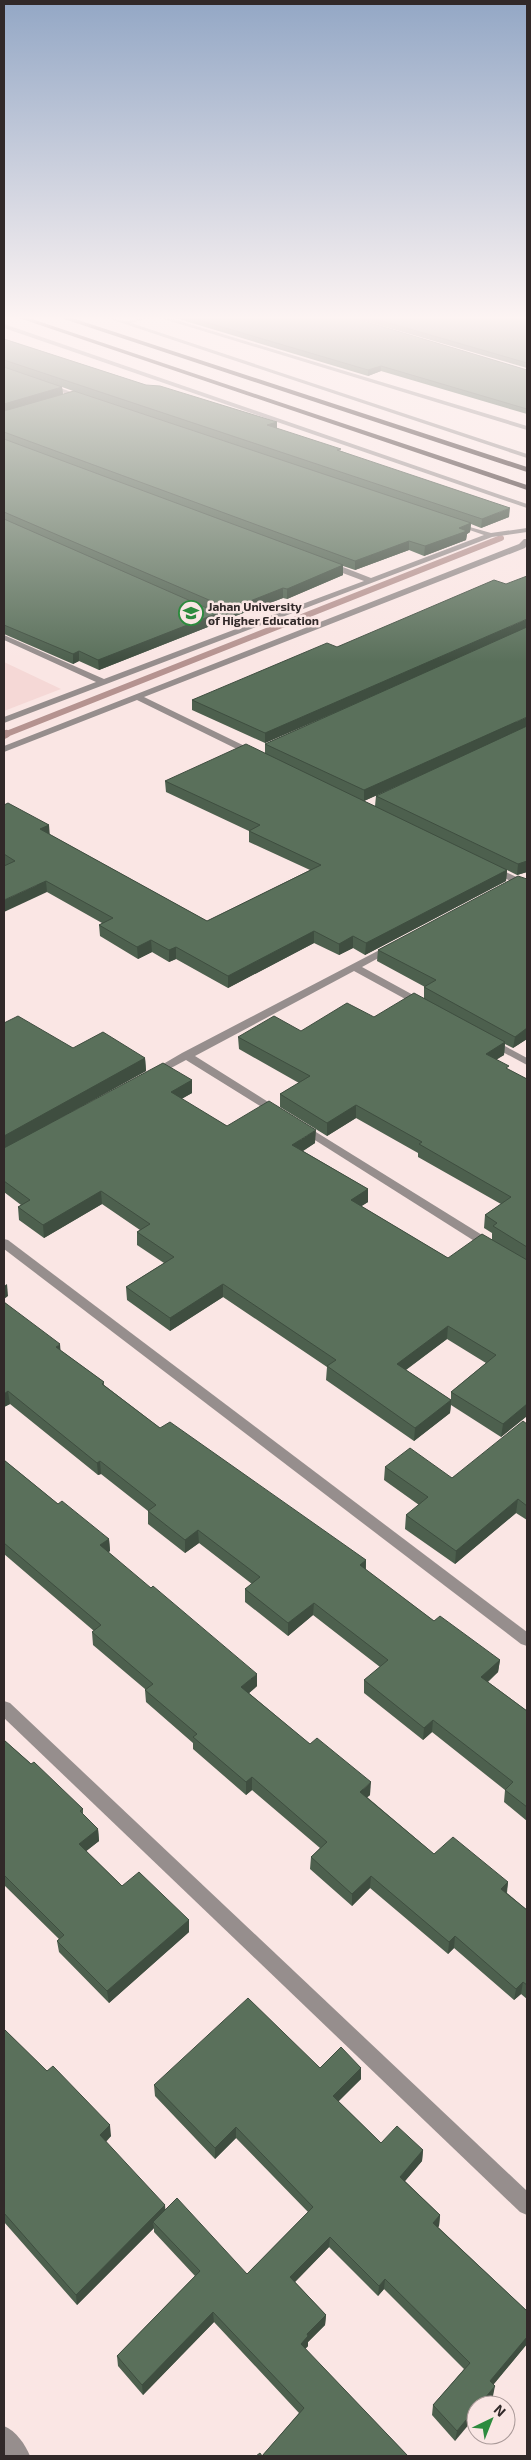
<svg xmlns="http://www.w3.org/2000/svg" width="531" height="2460" font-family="'Exo 2',sans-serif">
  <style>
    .built { fill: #f5d8d6 }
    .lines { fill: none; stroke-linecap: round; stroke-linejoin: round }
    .stream-far1 { stroke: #b59390; stroke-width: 6 }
    .stream { stroke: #b59390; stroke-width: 8 }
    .minor { fill: #968e8d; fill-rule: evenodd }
    .highway { fill: #382928; fill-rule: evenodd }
    .wall { fill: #4d604e; fill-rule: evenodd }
    .shaded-wall { fill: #3f4e40 }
    .building { fill: #5a705b; stroke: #3f4e40 }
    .labels { text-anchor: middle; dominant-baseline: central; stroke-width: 5; stroke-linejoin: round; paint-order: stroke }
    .far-poi-label { font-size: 12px; font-weight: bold; fill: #312929; stroke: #fae6e4; text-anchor: start }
  </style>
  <rect width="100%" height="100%" fill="#fae6e4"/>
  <path class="built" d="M4,662L61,689L4,711Z"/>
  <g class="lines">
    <path class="stream-far1" d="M4,735L501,538"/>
    <path class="stream" d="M4,735L6,734"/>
    <g class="minor">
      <path d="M104,317C111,317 117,320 124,321C133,322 144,317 153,317L131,323L527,454V458Z"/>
      <path d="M157,317H166L527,426V430Z"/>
      <path d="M4,324L527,504V508L4,328Z"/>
      <path d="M46,383L86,397L87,398L82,399L44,386Z"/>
      <path d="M452,522L491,533L527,528V532L492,537L4,723V717L96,682L4,640V635L104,679L236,629L200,614V610H206L243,626L364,581L324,566V562H330L371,578L484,535L452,524Z"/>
      <path d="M524,539H527V545L525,548L144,697L257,752V756H251L137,700L4,752V746L519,544Z"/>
      <path d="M491,865L527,882V889L488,870L486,868Z"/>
      <path d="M391,944L395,945V949L362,967L426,1002L427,1004L426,1006H418L354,971L195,1056L281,1110L283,1112L281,1114H273L186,1060L156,1076H148L146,1074L182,1053Z"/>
      <path d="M490,1038L527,1058V1065L486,1043L484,1041L486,1039Z"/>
      <path d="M303,1124L495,1243L497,1246L491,1250L487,1249L299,1130L297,1128L299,1126Z"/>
      <path d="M4,1239L8,1240L527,1632V1646L521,1644L4,1249Z"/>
      <path d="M4,1701L10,1703L527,2191V2215L520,2212L4,1718Z"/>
      <path d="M4,2426C16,2431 25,2444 30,2456H5Z"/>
    </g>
    <g class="highway">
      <path d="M16,317H26L527,485V490Z"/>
      <path d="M58,317H69L527,467V472Z"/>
    </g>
  </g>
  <g class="wall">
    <path d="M172,317H350L527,370V414L381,371L368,376Z"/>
    <path d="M351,317H527V368Z"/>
    <path d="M4,339L146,385L277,422V429L341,451L509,517L481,528L471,524L470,532L467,534L466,540L424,556L409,550L355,570L343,566V575L287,599L283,598L230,618L175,595L218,623L99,670L79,661L73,664L4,634ZM62,387L73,391L63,394Z"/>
    <path d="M506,584L527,872L517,875L507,870L506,881L365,955L353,948L339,955L314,943L228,988L176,959L169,962L152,952L138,959L100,936L99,925L102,923L47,892L4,865V805L49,825V834L207,921L310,870L249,842V831L166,792L165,781L265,754V744L337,712L265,743L192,710V700L337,647ZM424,774L376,796L375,806L364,801Z"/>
    <path d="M527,879V1039L513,1048L505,1044L504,1055L496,1059L508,1070L527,1079V1416L501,1437L451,1405L450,1413L414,1441L326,1380L327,1367L223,1297L170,1331L127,1300L126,1287L164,1263L137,1245V1232L140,1230L102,1204L44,1238L19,1220L18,1207L21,1205L4,1192V1023L73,1048L145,1058L146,1071L44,1127L192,1080V1093L181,1099L227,1126L315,1143L303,1151L368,1189V1202L361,1206L448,1258L492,1239V1233L484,1228L485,1215L501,1204L418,1157V1153L356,1118L327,1136L280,1107V1094L299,1083L239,1049L238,1037L301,1031L374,1017L424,998V987H425L377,961L378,950ZM447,1339L486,1363L451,1392V1400L406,1370Z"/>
    <path d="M4,1302L60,1350L104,1382V1385L160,1428L366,1560V1570L434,1621L500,1660L498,1672L488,1682L527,1711V1821L504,1802L505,1790L432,1732L423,1740L364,1693V1680L380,1667L313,1615L288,1636L245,1602V1589L252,1584L199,1543L185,1553L148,1524V1511L101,1474L98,1475L10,1404L4,1407Z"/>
    <path d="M527,1424V1520L516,1513L455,1564L405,1529L406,1515L419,1505L384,1480L385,1467L452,1478Z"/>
    <path d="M4,1460L58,1504L109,1539L110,1551L108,1552L257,1686L249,1693L370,1795L367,1797L434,1854L508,1882L507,1893L527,1910V1999L521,1994L514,2000L454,1948L448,1954L370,1888L352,1906L310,1869L311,1857L320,1848L252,1790L246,1795L193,1749V1743L146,1702L145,1690V1689L93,1645L92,1632L94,1631L4,1554Z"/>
    <path d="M4,1740L83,1809V1814L98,1829L99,1841L86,1851L122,1886L189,1920V1932L109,2003L59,1952L57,1941L59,1939L4,1885Z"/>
    <path d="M4,2029L111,2136L106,2142L165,2210L247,2274L308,2212L236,2138L215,2159L155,2096L154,2085L320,2068L361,2079L338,2101L381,2143L423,2150L422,2161L405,2181L440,2215L439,2226L438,2227L527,2311V2344L493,2385V2396L485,2405H476L455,2441L432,2415L433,2405L464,2369L384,2289L378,2296L329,2247L295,2282L326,2315L325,2325L308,2342V2346L305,2349L408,2456H262L299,2413L214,2322L143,2395L118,2366L117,2356L195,2276L154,2232V2228L77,2305L4,2222Z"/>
  </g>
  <g class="shaded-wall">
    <path d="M381,366V371L368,376V370Z"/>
    <path d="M62,387L63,395L4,412V404Z"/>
    <path d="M277,422V430L267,425Z"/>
    <path d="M510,508L509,517L481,528L482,519Z"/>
    <path d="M471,523L470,532L467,534L466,540L424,556L425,546L459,528Z"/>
    <path d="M409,541V550L355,570V561Z"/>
    <path d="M343,565V575L287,599V589Z"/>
    <path d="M283,588V598L230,618V609Z"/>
    <path d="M218,613V623L99,670L98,660Z"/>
    <path d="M527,619V628L265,743V733Z"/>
    <path d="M79,651V661L73,664V654Z"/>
    <path d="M527,717V727L364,801V790Z"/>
    <path d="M49,825L50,837L40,829Z"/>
    <path d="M527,861V872L517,875L518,864Z"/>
    <path d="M507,870L506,881L365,955L366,943Z"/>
    <path d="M46,881L47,892L4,912V900Z"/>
    <path d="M314,931V943L228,988V976Z"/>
    <path d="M353,936V948L339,955V944Z"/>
    <path d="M151,940L152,952L138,959L137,947Z"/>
    <path d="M176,947V959L169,962V950Z"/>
    <path d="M527,1028V1039L513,1048L515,1037Z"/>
    <path d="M505,1042L504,1055L485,1067L486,1054Z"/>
    <path d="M145,1058L146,1071L4,1149V1136Z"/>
    <path d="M192,1080V1093L171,1105V1092Z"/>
    <path d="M356,1105V1118L327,1136V1123Z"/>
    <path d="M316,1130L315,1143L292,1158V1145Z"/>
    <path d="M368,1189V1202L351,1213V1200Z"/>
    <path d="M101,1191L102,1204L44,1238L43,1225Z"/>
    <path d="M7,1284L8,1296L4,1299V1286Z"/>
    <path d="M223,1284V1297L170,1331V1318Z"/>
    <path d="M448,1326L447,1339L396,1377L397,1364Z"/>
    <path d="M60,1344L61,1356L56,1347Z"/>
    <path d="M8,1391L10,1404L4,1407V1394Z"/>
    <path d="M451,1400L450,1413L414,1441L415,1428Z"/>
    <path d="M527,1404V1416L501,1437L503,1424Z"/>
    <path d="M100,1461L101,1474L98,1475L97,1463Z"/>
    <path d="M518,1499L516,1513L455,1564L456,1551Z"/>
    <path d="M198,1530L199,1543L185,1553V1540Z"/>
    <path d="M109,1539L110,1551L101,1558L100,1545Z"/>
    <path d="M366,1560L365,1573L360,1565Z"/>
    <path d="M314,1603L313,1615L288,1636V1623Z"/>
    <path d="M500,1660L498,1672L479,1689L481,1677Z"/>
    <path d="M257,1674V1686L241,1700V1687Z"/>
    <path d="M433,1720L432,1732L423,1740L424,1728Z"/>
    <path d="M252,1777V1790L246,1795V1782Z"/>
    <path d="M371,1782L370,1795L360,1804V1792Z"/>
    <path d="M98,1829L99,1841L80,1856L79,1844Z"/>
    <path d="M371,1876L370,1888L352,1906V1894Z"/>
    <path d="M508,1882L506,1895L501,1889Z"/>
    <path d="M189,1920V1932L109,2003L107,1991Z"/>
    <path d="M455,1936L454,1948L448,1954L449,1942Z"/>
    <path d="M523,1982L521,1994L514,2000L516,1989Z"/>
    <path d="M361,2068V2079L333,2107V2096Z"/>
    <path d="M110,2125L111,2136L101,2146L100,2135Z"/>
    <path d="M236,2127V2138L215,2159V2148Z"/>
    <path d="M423,2150L422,2161L399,2188L400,2177Z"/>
    <path d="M165,2205L166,2216L153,2222L154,2228L77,2305L76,2295Z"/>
    <path d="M440,2215L439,2226L432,2234L433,2223Z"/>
    <path d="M330,2237L329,2247L290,2287V2277Z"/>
    <path d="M385,2279L384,2289L378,2296L379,2286Z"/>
    <path d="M213,2312L214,2322L143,2395L142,2385Z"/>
    <path d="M326,2315L325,2325L308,2342V2346L300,2354L301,2344L307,2334Z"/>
    <path d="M527,2337V2344L488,2391L490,2381Z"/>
    <path d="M495,2386L493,2396L485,2405H479Z"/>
    <path d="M476,2408V2416L455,2441L457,2431Z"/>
  </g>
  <g class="building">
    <path d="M188,317H350L527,370V409L381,366L368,370Z"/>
    <path d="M368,317H527V363Z"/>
    <path d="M4,339L146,385L160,386L277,422L267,425L341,449L337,450L510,508L482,519L4,360Z"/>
    <path d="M4,367L62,387L4,404Z"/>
    <path d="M74,391L471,523L459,528L467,531L425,546L409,541L355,561L4,432V411Z"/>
    <path d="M4,439L343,565L287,589L283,588L230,609L4,512Z"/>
    <path d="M4,519L218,613L98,660L79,651L73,654L4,625Z"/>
    <path d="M527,576V619L265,733L192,700L327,643L337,647L494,580L506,584Z"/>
    <path d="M527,627V717L364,790L265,744Z"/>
    <path d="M527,726V861L518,864L376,796Z"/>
    <path d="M246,744L507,870L366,943L353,936L339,944L314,931L228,976L176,947L169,950L151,940L137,947L99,925L113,918L46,881L4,900V866L15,861L4,854V848H5L4,847V805L8,803L49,825L40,829L207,921L321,865L249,831L260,825L165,781Z"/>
    <path d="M518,876L527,879V1028L515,1037L424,987L436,980L378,950Z"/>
    <path d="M414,993L505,1042L486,1054L509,1066L506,1068L527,1079V1247L493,1226L497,1223L485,1215L511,1197L419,1144L422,1142L356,1105L327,1123L280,1094L310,1076L238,1037L274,1016L301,1031L347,1003L374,1017Z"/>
    <path d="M18,1016L73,1048L103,1032L145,1058L4,1136V1023Z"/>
    <path d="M163,1063L192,1080L171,1092L227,1126L269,1101L316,1130L292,1145L368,1189L351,1200L448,1258L482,1234L527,1260V1404L503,1424L451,1392L496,1355L448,1326L397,1364L451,1400L415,1428L327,1366L336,1360L223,1284L170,1318L126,1287L174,1257L137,1232L150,1224L101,1191L43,1225L18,1207L30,1200L4,1181V1148Z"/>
    <path d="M4,1302L60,1344L56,1347L104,1382L102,1384L160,1428L170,1422L366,1560L360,1565L434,1621L440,1616L500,1660L481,1677L527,1711V1807L505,1790L513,1782L433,1720L424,1728L364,1680L388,1660L314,1603L288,1623L245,1589L260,1577L198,1530L185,1540L148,1511L156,1505L100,1461L97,1463L8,1391L4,1394Z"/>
    <path d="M523,1421L527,1424V1506L518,1499L456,1551L406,1515L428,1497L385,1467L410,1448L452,1478Z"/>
    <path d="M4,1460L58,1504L62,1501L109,1539L100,1545L151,1588L153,1586L257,1674L241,1687L310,1744L317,1738L371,1782L360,1792L434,1854L453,1837L508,1882L501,1889L527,1910V1985L523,1982L516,1989L455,1936L449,1942L371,1876L352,1894L311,1857L327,1842L252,1777L246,1782L193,1737L197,1734L145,1690L153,1684L92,1632L101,1625L4,1543Z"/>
    <path d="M4,1740L31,1764L34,1762L83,1809L80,1811L98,1829L79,1844L122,1886L139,1872L189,1920L107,1991L57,1941L64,1935L4,1875Z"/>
    <path d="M248,1998L320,2068L341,2047L361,2068L333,2096L381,2143L397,2126L423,2150L400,2177L440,2215L433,2223L527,2311V2337L490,2381L495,2386L479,2405H476V2408L457,2431L433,2405L470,2363L385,2279L379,2286L330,2237L290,2277L326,2315L307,2334L308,2336L301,2344L408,2456H256L260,2453L262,2456L304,2408L213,2312L142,2385L117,2356L200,2271L153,2222L177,2198L247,2274L313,2207L236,2127L215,2148L154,2085Z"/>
    <path d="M4,2029L47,2071L53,2066L110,2125L100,2135L165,2205L76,2295L4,2213Z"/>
  </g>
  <linearGradient id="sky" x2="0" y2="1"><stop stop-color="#93a7c5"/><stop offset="0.48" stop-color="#fdf4f3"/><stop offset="1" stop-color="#fdf4f3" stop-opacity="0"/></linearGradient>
  <rect width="531" height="662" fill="url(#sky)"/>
  <defs>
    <symbol id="university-ring" viewBox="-11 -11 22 22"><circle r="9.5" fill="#fae6e4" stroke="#2d8b3e" stroke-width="1.5"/><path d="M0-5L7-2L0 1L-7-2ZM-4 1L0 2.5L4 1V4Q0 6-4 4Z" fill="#2d8b3e"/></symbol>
  </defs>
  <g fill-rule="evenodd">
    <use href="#university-ring" x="177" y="599" width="28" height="28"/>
  </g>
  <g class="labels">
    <g class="far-poi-label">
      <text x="208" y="606">Jahan University<tspan x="208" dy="14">of Higher Education</tspan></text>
    </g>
  </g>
  <rect width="531" height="2460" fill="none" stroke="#312929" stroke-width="10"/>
  <g transform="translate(491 2420) rotate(43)"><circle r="24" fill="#fae6e4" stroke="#aa9a99"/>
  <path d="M0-4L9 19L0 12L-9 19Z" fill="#2d8b3e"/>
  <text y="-8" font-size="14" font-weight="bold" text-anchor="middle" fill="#312929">N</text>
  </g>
</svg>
